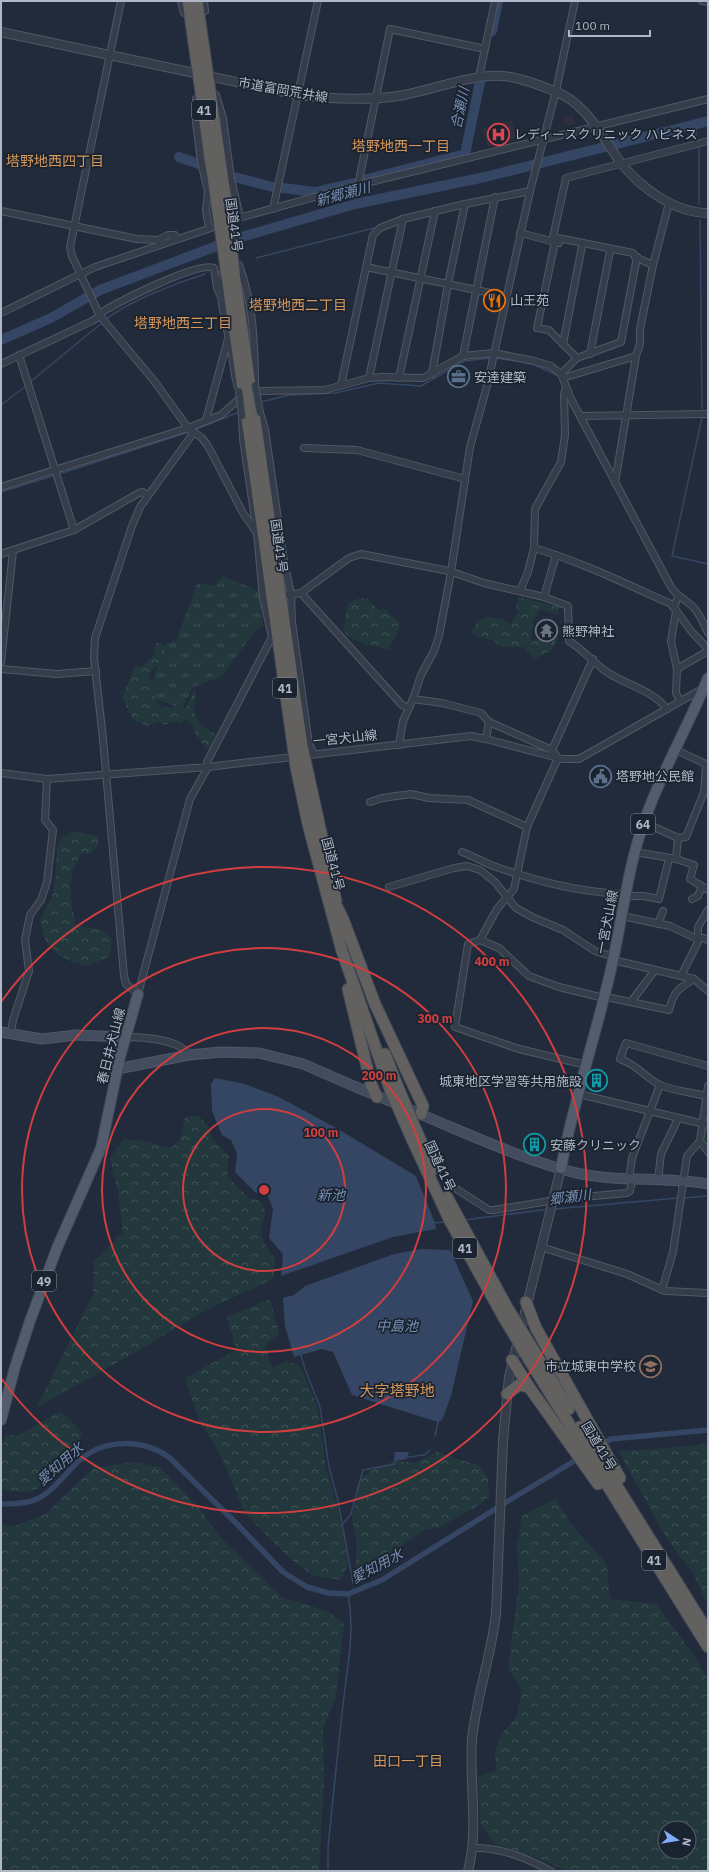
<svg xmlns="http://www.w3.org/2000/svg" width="709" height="1872" font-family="'IBM Plex Sans','Noto Sans JP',sans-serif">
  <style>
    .medical { fill: #302d3c }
    .grass { fill: url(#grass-tufts) }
    .forest { fill: url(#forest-crowns); fill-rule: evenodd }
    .water { fill: #344663 }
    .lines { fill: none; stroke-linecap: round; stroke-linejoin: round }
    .stream { stroke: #344663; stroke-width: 1.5 }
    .canal { stroke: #344663; stroke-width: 5.5 }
    .river { stroke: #344663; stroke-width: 10 }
    .minor-casing { stroke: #505866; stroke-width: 8 }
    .tertiary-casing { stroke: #505866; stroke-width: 10 }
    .secondary-casing { stroke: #505866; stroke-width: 11 }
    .primary-casing { stroke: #3e4754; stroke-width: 12 }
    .trunk-casing { stroke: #404856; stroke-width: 13 }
    .minor { stroke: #353d4b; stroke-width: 6 }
    .tertiary { stroke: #353d4b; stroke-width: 8 }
    .secondary { stroke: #434c5f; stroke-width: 9 }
    .primary { stroke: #535c6c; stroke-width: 10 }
    .trunk { stroke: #62615f; stroke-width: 11 }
    .minor-bridge-casing { stroke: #505866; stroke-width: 8; stroke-linecap: butt }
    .trunk-bridge-casing { stroke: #404856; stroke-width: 13; stroke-linecap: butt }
    .minor-bridge { stroke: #353d4b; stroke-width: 6 }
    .trunk-bridge { stroke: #62615f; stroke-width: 11 }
    .ring { fill: none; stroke: #d03e40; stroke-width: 2 }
    .labels { text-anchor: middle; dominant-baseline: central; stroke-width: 3.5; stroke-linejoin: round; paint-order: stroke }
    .shield { fill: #1a2330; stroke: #838b9a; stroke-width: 1 }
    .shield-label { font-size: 12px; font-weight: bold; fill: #b0b8c7 }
    .street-label { font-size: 13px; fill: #b0b8c7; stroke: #1a2330 }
    .poi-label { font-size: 13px; fill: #b0b8c7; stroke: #1a2330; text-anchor: start }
    .water-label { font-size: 14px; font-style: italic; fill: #778eb1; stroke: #1a2330 }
    .neighbourhood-label { font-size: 14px; fill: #d7965b; stroke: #1a2330 }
    .quarter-label { font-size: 15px; fill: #d7965b; stroke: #1a2330 }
    .centre { fill: #d03e40; stroke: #1a2330; stroke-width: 2 }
    .ring-label { font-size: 12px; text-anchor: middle; font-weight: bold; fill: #d03e40; stroke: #1a2330; stroke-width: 3.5; stroke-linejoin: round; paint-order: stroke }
  </style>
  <defs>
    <pattern id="grass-tufts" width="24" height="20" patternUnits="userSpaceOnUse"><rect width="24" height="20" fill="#23383c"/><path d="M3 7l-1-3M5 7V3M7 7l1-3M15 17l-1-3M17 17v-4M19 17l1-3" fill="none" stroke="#405357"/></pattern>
    <pattern id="forest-crowns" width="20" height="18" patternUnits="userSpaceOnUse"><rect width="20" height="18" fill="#23383c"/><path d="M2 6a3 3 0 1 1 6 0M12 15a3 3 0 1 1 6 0" fill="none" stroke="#405357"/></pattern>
  </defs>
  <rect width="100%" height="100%" fill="#212b3b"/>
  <g class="medical">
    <path d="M573,116L575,124L565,126L563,118Z"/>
    <path d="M512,120L516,138L488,148L482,129Z"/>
  </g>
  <g class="grass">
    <path d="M223,576L259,591L263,626L256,630L221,677L193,687L182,709L148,696L165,644L176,641L197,584L214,585Z"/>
    <path d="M705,1127L708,1128V1147L703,1140Z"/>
  </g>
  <g class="forest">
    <path d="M518,597L559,607L558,615L540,610L533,621L531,641L544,639L552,634L558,639L551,651L534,659L524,647H502L492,640L471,634L474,626L484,617L501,619L511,624L518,613L516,606Z"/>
    <path d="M360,598L368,599L379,611L385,610L400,623L397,634L388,650C373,644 353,645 343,630L348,603Z"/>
    <path d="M160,642L166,647L162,663L152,670L149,676C156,686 153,698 161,708L166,707L186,708L194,690L196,693C192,717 195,724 217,734L211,748L207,749L201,742V738H198L194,729L189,722L184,720L180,723L172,721L166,725L159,722L147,726L134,721L122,697L135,666L142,667L154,655L155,644Z"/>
    <path d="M73,831L98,836V846L89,854H81C66,879 70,898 76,925L101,930L112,939L110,956L88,966L72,962L58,955L45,940L40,919L52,897L56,873L57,849L61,839Z"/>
    <path d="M198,1115L208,1126L213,1139L229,1156L227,1176L249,1198L260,1200L266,1213L261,1228L264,1243L275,1259L273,1279L210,1308L136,1352L36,1408L93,1295L94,1262L123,1232L118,1193L110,1158L124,1139L144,1141L170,1148L180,1140L185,1117Z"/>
    <path d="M270,1299L279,1334L265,1346L272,1368L287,1361L299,1365L307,1381L317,1405L326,1468L339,1514L348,1564L341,1580L313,1576L287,1556L245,1513L219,1452L199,1421L185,1378L236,1350L227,1317Z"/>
    <path d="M59,1412L69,1418L82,1433L78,1445L66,1462L49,1472L43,1486C23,1495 21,1492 1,1489V1449L6,1434L17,1436Z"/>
    <path d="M708,1444V1606L694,1575L666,1537L618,1451L655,1449Z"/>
    <path d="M437,1452L480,1466L488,1478L489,1496L481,1504L438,1528L426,1529L397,1549L373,1574L355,1580L357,1543L352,1519L354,1507L358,1499L359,1481L374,1468L397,1461L414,1463Z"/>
    <path d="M134,1462L160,1467L200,1509L220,1537L283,1598L328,1611L344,1624L336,1697L323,1728L324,1778L319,1871H1V1523L11,1527L46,1514L93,1468Z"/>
    <path d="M556,1499L571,1524L607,1564L610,1599L656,1604L696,1658L708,1680V1871H567L537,1858L495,1844L480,1823L478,1777L496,1771L495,1751L501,1735L516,1717L522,1690L508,1669L519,1584L517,1546L522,1516ZM665,1828H689V1852H665Z"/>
  </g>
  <g class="water">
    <path d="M215,1078L245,1084L279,1097L338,1129L416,1176L435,1223L436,1229L393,1237L281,1276L283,1254L269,1238L273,1209L267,1194L256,1193L235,1172L237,1153L231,1140L222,1135L212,1111L211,1084Z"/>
    <path d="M422,1249L450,1250L473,1301L451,1396L442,1420L438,1422L352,1395L333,1352L322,1349L294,1357L285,1326L283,1298L294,1295L305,1286L394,1254Z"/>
    <path d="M395,1452H409L407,1459L394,1461Z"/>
  </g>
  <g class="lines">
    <g class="stream">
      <path d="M696,124V136"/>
      <path d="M699,147V204"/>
      <path d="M700,220L702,409"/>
      <path d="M256,258L374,228"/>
      <path d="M105,320C129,301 176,283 205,274"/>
      <path d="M495,358L530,363L557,375"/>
      <path d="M30,382L103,322"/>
      <path d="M261,402L289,395L335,393L379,383L421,386L464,361L492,358"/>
      <path d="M1,405L27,385"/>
      <path d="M702,417L672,556L708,564"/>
      <path d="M194,430L239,412"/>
      <path d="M59,474L189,432"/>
      <path d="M1,492L56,475"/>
      <path d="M684,1198L708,1196"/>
      <path d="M554,1209L678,1198"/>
      <path d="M465,1220L549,1209"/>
      <path d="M435,1223L445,1222"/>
      <path d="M301,1355L305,1369L320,1407L329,1467L338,1501L353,1583"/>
      <path d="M435,1436L438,1422"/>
      <path d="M408,1457L424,1455L430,1450"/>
      <path d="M341,1526L351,1514L363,1470L395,1464V1458"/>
      <path d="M328,1871V1848C333,1798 338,1747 344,1697C348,1660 355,1631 348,1594"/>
    </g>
    <g class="canal">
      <path d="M600,1445L611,1439L708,1430"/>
      <path d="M1,1504C12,1504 26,1504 37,1499C54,1491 66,1472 80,1460C105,1438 144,1439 170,1458L237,1524L283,1572L307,1587L329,1593L348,1594L382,1580L513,1498L581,1457"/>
    </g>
    <g class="river">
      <path d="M492,31L498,1"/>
      <path d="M179,157L199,164"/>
      <path d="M234,177L273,187"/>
      <path d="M363,180L465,154L480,82"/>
      <path d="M283,188L315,192L354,183"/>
      <path d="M1,340L51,318L100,290L238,238L355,204L485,177L708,121"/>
    </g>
    <defs>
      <g id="minor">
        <path d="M121,1L70,247L72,256L100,316L155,382L188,428L202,438L208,446L243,513L257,533"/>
        <path d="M181,1L184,13L190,14"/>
        <path d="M204,1L205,11"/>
        <path d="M702,1L708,2"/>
        <path d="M479,77L495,1"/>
        <path d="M216,95L223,118L231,179L240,217"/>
        <path d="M196,99V122L201,162L208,191L206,210L209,228"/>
        <path d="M358,185L390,29L485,49"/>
        <path d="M273,209L318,1"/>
        <path d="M1,211L137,239L158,240L168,235H175L177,239"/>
        <path d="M235,219L358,185L708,99"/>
        <path d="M520,233L559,243"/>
        <path d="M555,242L537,328L549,330L577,358"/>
        <path d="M635,257L653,265L669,203"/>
        <path d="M637,257L633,253L553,237L566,178L708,141"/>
        <path d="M239,265C253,302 255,344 255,385"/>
        <path d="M366,267L505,296"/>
        <path d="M222,274C219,301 224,314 229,339C233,355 233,372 238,388"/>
        <path d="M1,313L95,267L211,228"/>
        <path d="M99,314C116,303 198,261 214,268L217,288L220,295"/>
        <path d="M563,344L582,246"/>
        <path d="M590,354L610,251"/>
        <path d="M19,355L74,530"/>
        <path d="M463,356L495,197"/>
        <path d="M1,364L92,321L100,316"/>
        <path d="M432,374L448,284L465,204"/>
        <path d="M561,374L577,358L621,342L637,257"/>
        <path d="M369,378L403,219"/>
        <path d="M399,378L435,211"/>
        <path d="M563,378L636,356L640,344V329L653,265"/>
        <path d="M341,385L373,235L380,228L403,219L465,204L530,191"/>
        <path d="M262,391L325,390L369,378L383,377L423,378L463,356L494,353L534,361L551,366L561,374L572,401L671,587C677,597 686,599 694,608C700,614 704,625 708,633"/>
        <path d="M260,413L265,429L284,561L291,594L292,622L309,744L314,754"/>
        <path d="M580,416L708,414"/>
        <path d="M206,420L228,339"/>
        <path d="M194,432L140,507L132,526L95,638L94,658L103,739L124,976L126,984L138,994L190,799L208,767L471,736L486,739L562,759H579L702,689"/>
        <path d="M304,448L357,450L465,479"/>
        <path d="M615,483L636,356"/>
        <path d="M1,487L188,428L221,415L238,400"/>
        <path d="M534,548C582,562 626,584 671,604L674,608L678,596"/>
        <path d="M1,554L74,530L139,493L143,492L148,496"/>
        <path d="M520,591L528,572L534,548L535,509L561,462L565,435L564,394L566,387"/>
        <path d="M301,593L402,705L409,708"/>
        <path d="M284,595L301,593L349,558L361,554L449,571L484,583L544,597L568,606L569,641C582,649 592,661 604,670C624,685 652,689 667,709"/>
        <path d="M544,597L556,555"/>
        <path d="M676,610L691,631L708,649"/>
        <path d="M676,611L671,641L677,669L676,693L680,701"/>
        <path d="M593,659L552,750L558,758L527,827L514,889L497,909L480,940L499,948L529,976L559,987L604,998"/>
        <path d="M1,662L13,551"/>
        <path d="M1,669L57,674L96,671"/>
        <path d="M677,669L708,651"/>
        <path d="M413,699L442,703L481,713L489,722L552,750"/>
        <path d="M486,739L489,722"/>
        <path d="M399,745L403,721L413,699L421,675L434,651L439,636L451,572L470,447L487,386L530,191L556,91L575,1"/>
        <path d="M676,750L708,765"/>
        <path d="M1,773L47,779L208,767L207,762L272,637L263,598L257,533L243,439L242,418"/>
        <path d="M370,802L382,798L411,794L429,798L468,800L527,827"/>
        <path d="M643,822L678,838L676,859"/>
        <path d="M678,838L686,837L704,792L706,765"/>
        <path d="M462,852C476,857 488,865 502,869C540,882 585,893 626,894"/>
        <path d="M635,852L676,859L694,865L690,879L708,890"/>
        <path d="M389,887L454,868L467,866L480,870L495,882L516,908L532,917L563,930L595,951L614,957"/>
        <path d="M625,896H643L659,899L669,859"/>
        <path d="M692,899L698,896L702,886"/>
        <path d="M622,916L670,926L697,939L703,938L708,940"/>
        <path d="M658,924L663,911"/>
        <path d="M480,940L468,944L455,1027L519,1049L586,1065"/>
        <path d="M613,960L694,979L708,991"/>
        <path d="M681,976L698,942V927L708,910"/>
        <path d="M611,998L669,1010C674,991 678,989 694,979"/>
        <path d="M631,1002L655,970"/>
        <path d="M11,1033L13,1020L29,971L25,940L30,915L41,900L47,882L53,830L45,820L47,779"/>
        <path d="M125,1037C143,1037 179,1039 189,1055"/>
        <path d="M579,1094L708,1125"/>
        <path d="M706,1096C691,1092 672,1091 658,1084C643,1075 637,1065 620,1059L626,1043L708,1066"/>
        <path d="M700,1141L708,1152"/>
        <path d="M629,1180L632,1158L660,1085"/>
        <path d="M658,1180L661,1154L678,1119"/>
        <path d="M458,1190L489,1210H494L561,1199L627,1193L630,1191L632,1180"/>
        <path d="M541,1247L627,1274L665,1291L708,1293"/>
        <path d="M662,1290L673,1252L687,1156L700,1141L708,1086"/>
        <path d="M472,1848C501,1847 526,1858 551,1871"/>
      </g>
      <g id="tertiary">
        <path d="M1,32L298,95C331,99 364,101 398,96C430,91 470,74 502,76C519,77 537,84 554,91C586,102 602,137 621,163C641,188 675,213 708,213"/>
        <path d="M468,1871C479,1829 469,1783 472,1740C476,1698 491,1657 496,1614L503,1440L509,1377L561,1168"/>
      </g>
      <g id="secondary">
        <path d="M1,1032L42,1039L76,1035L125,1037"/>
        <path d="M117,1069L189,1055L222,1052L259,1053L303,1064L326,1074C364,1091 403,1106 441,1123C484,1141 527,1160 572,1172C617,1183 663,1176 708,1184"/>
      </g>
      <g id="primary">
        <path d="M561,1168C574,1098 598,1030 613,960C623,914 628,867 644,822C661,772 688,727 708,678"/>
        <path d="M1,1420L15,1367L30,1321L57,1248L101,1148L120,1057L138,994"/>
      </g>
      <g id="trunk">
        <path d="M188,1L219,219"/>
        <path d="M197,1L228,216"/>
        <path d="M234,274L302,746L336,901"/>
        <path d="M227,276L296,767L308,824L342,951L390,1089"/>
        <path d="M337,907L343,919L375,1004L423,1106L421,1114"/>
        <path d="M348,989L371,1084L377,1097"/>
        <path d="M385,1054L397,1085"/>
        <path d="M411,1137L449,1219L504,1318"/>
        <path d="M419,1137L434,1169"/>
        <path d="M447,1197L508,1309"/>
        <path d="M526,1302L536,1328L620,1478"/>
        <path d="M534,1351L569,1409"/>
        <path d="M528,1358L708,1647"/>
        <path d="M512,1360L529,1387L598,1484"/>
        <path d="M507,1394L519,1385L529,1387"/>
        <path d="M580,1427L708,1632"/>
      </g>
    </defs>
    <use href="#minor" class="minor-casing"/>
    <use href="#tertiary" class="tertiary-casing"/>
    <use href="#secondary" class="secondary-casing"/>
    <use href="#primary" class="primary-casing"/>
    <use href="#trunk" class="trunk-casing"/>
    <use href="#minor" class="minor"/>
    <use href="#tertiary" class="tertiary"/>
    <use href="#secondary" class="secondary"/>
    <use href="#primary" class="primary"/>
    <use href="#trunk" class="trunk"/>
    <defs>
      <g id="minor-bridge">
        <path d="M255,385L260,413"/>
        <path d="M239,391L242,416"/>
      </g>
      <g id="trunk-bridge">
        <path d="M228,216L234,274"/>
        <path d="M219,219L227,276"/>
        <path d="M397,1085L419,1137"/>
        <path d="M390,1089L411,1137"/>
        <path d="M508,1309L534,1351"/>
        <path d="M504,1318L528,1358"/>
      </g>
    </defs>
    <use href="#minor-bridge" class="minor-bridge-casing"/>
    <use href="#trunk-bridge" class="trunk-bridge-casing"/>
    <use href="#minor-bridge" class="minor-bridge"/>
    <use href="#trunk-bridge" class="trunk-bridge"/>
  </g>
  <g class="ring">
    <circle cx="264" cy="1190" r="81"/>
    <circle cx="264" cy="1190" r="162"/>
    <circle cx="264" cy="1190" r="242"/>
    <path d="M1 1002A323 323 0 1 1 1 1378"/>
  </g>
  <defs>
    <symbol id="hospital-ring" viewBox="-11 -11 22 22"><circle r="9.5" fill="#1a2330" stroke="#e0444e" stroke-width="1.5"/><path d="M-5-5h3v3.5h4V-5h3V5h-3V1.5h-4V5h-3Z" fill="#e0444e"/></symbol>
    <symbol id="restaurant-ring" viewBox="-11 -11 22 22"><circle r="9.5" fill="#1a2330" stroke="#e8710a" stroke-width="1.5"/><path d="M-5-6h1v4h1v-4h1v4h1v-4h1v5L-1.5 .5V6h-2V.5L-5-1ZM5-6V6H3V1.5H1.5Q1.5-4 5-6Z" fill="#e8710a"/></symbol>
    <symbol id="office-ring" viewBox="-11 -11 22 22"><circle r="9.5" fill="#1a2330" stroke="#5c6f8a" stroke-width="1.5"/><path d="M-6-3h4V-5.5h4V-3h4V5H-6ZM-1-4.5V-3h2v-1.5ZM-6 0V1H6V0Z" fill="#5c6f8a"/></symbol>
    <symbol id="temple-ring" viewBox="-11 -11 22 22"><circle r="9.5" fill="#1a2330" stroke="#6b7280" stroke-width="1.5"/><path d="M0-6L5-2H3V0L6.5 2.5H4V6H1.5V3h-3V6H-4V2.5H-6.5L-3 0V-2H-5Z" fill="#6b7280"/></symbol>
    <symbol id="civic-ring" viewBox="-11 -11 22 22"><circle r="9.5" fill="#1a2330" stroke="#5c6f8a" stroke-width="1.5"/><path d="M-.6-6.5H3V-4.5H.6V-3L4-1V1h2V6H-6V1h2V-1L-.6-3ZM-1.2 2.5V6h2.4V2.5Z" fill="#5c6f8a"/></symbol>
    <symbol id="building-ring" viewBox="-11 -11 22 22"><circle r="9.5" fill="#1a2330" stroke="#0f9aa8" stroke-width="1.5"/><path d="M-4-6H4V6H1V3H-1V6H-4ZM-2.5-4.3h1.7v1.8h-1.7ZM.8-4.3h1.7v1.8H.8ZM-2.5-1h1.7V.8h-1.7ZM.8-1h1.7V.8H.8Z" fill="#0f9aa8"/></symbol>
    <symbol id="school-ring" viewBox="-11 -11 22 22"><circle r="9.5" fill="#1a2330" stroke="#8d6e63" stroke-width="1.5"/><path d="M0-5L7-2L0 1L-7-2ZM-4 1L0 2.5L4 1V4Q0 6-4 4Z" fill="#8d6e63"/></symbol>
  </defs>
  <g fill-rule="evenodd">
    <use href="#hospital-ring" x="486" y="122" width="25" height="25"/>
    <use href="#restaurant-ring" x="482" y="288" width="25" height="25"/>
    <use href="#office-ring" x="446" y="364" width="25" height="25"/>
    <use href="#temple-ring" x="534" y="618" width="25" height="25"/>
    <use href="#civic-ring" x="588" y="764" width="25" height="25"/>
    <use href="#building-ring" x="584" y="1068" width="25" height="25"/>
    <use href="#building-ring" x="522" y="1132" width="25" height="25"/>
    <use href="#school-ring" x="638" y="1354" width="25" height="25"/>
  </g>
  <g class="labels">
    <g class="shield">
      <rect x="192" y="100" width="24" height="20" rx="3"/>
      <rect x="273" y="678" width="24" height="20" rx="3"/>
      <rect x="631" y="814" width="24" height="20" rx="3"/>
      <rect x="453" y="1238" width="24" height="20" rx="3"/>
      <rect x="32" y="1271" width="24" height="20" rx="3"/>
      <rect x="642" y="1550" width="24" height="20" rx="3"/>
    </g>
    <g class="shield-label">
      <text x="204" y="110">41</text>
      <text x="285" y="688">41</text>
      <text x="643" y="824">64</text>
      <text x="465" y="1248">41</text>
      <text x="44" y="1281">49</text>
      <text x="654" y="1560">41</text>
    </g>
    <g class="street-label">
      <text transform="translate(283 90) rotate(10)">市道富岡荒井線</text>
      <text transform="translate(234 225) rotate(82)">国道41号</text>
      <text transform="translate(279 546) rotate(82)">国道41号</text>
      <text transform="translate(345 738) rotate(-6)">一宮犬山線</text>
      <text transform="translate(333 864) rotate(75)">国道41号</text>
      <text transform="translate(607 922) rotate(-79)">一宮犬山線</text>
      <text transform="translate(111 1046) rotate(-76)">春日井犬山線</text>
      <text transform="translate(440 1166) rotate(65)">国道41号</text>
      <text transform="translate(599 1446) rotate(59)">国道41号</text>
    </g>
    <g class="poi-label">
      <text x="514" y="134">レディースクリニック ハピネス</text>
      <text x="510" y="300">山王苑</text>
      <text x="474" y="377">安達建築</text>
      <text x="562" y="631">熊野神社</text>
      <text x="616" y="776">塔野地公民館</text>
      <text x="582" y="1081" text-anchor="end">城東地区学習等共用施設</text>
      <text x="550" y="1145">安藤クリニック</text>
      <text x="636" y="1366" text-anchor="end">市立城東中学校</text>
    </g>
    <g class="water-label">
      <text transform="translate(460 108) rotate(-78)">合瀬川</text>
      <text transform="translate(343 194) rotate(-15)">新郷瀬川</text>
      <text x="331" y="1195">新池</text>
      <text transform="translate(570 1197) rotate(-7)">郷瀬川</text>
      <text x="397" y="1326">中島池</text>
      <text transform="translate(60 1464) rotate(-41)">愛知用水</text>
      <text transform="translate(377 1566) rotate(-28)">愛知用水</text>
    </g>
    <g class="neighbourhood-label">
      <text x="401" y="146">塔野地西一丁目</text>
      <text x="55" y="161">塔野地西四丁目</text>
      <text x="298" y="305">塔野地西二丁目</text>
      <text x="183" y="323">塔野地西三丁目</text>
      <text x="408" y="1761">田口一丁目</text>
    </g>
    <g class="quarter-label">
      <text x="397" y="1390">大字塔野地</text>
    </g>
  </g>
  <circle cx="264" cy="1190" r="6" class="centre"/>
  <g class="ring-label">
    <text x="492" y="966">400 m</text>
    <text x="435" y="1023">300 m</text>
    <text x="379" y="1080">200 m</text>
    <text x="321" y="1137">100 m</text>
  </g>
  <rect width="709" height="1872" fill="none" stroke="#b0b8c7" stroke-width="4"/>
  <g transform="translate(677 1840) rotate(102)"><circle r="19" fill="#1a2330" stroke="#565f6c"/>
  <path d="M0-3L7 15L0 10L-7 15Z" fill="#82acfb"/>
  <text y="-6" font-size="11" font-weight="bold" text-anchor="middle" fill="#b0b8c7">N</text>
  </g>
  <path d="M569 30v6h81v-6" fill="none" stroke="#b0b8c7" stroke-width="2"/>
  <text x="575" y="30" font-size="12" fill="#b0b8c7" stroke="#1a2330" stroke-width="3" paint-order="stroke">100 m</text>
</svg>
